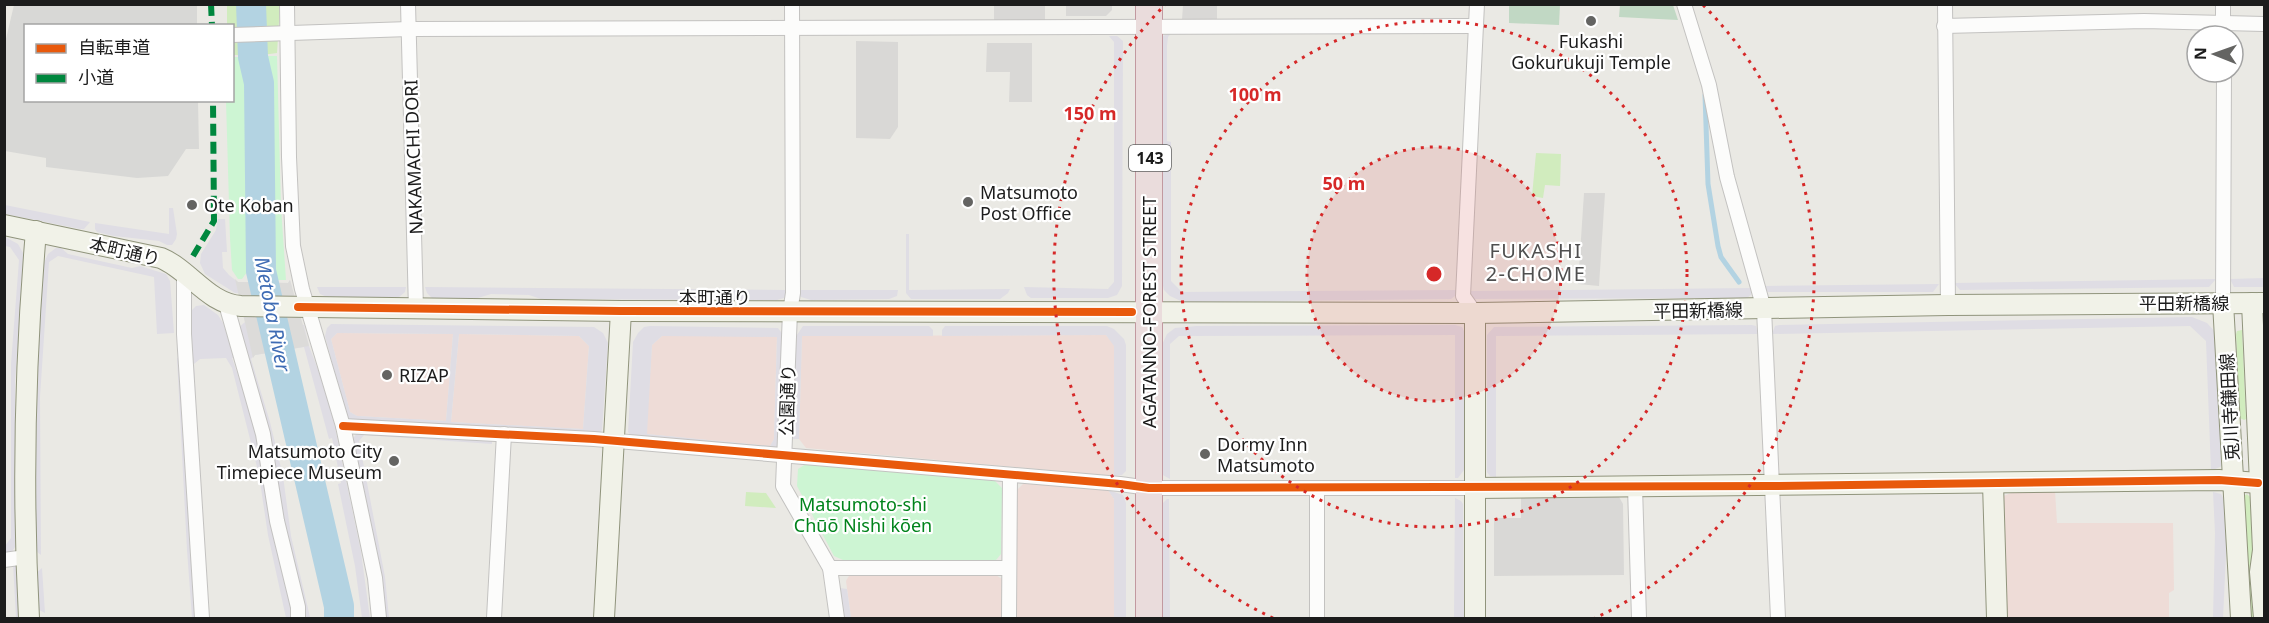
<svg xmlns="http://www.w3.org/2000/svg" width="2269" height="623" font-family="'Noto Sans','Noto Sans JP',sans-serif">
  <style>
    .commercial { fill: #eedcd7 }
    .religious { fill: #d8d8d6 }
    .grass { fill: #d1ecbe }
    .cemetery { fill: #c1d8c4 }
    .park { fill: #cdf5d3 }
    .parking { fill: #d9d8d6 }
    .plaza { fill: #dfdde4; fill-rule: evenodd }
    .pier { fill: #dcdbd9 }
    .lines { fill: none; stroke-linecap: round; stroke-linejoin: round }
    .stream { stroke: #b3d3e2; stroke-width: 5 }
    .river { stroke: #b3d3e2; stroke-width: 30 }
    .street-casing { stroke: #c3c2c0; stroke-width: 16 }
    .secondary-casing { stroke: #90947c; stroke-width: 22 }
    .highway-casing { stroke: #c299a0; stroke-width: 28 }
    .street { stroke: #fcfcfb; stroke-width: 14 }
    .secondary { stroke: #f1f2e8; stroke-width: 20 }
    .highway { stroke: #eadcdc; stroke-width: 26 }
    .quiet { stroke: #00873e; stroke-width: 6; stroke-dasharray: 12 6; stroke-linecap: butt }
    .cycleway-casing { stroke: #fff; stroke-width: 11 }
    .cycleway { stroke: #e8590c; stroke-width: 8 }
    .ring { fill: none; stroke: #d62828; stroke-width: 3; stroke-dasharray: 3 6 }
    .poi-dot { fill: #646462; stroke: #fff; stroke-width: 2 }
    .labels { text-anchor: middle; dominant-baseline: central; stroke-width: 4.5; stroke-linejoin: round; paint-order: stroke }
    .shield { fill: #fff; stroke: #606060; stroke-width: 1.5 }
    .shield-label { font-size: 16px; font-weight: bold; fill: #1c1c1c }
    .poi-label { font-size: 18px; fill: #1c1c1c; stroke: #fff; text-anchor: start }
    .street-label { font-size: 18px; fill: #1c1c1c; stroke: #fff }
    .park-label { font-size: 18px; fill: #00831b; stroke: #fff }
    .neighbourhood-label { font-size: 20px; letter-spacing: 1.5px; fill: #4f4f4f; stroke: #fff }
    .water-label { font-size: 20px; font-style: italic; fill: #3f6cb4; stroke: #fff }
    .centre { fill: #d62828; stroke: #fff; stroke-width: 3 }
    .ring-label { font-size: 18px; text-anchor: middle; font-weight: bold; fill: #d62828; stroke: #fff; stroke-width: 4.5; stroke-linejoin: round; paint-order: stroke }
  </style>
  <rect width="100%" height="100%" fill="#eae9e4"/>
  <g class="commercial">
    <path d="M337,333L453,334L446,421L357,416L350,412L331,339Z"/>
    <path d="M459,334L579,336L589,346L583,429L451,422Z"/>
    <path d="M1106,335L1114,344V476L806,448L799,439L802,336Z"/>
    <path d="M662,336H777L774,439L770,446L646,434L652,345Z"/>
    <path d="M1024,483L1108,490L1114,499V618H1016L1017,490Z"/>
    <path d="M2055,491L2057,523H2173L2174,590L2169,593V618H2005L2001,497L2011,493Z"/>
    <path d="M850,574H994L1002,579V618H851L846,581Z"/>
  </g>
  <path class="religious" d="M14,5H197V25L26,26V100L198,101L199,149H186L168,176L137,178L46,167V158L5,151V43Z"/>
  <g class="grass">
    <path d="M227,5H238L237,21L240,55H233L232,26H227Z"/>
    <path d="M256,5H280L277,53L262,55Z"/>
    <path d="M1536,153L1561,154L1560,186L1545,185L1543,198L1532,196Z"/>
    <path d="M2242,330L2246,419L2244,420L2240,418L2236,334L2237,331Z"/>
    <path d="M746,492L766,493L776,508L745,506Z"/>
    <path d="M2247,494L2250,497L2257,618H2250L2244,496Z"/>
  </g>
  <g class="cemetery">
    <path d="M1509,5H1560L1559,25L1509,23Z"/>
    <path d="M1620,5H1673L1678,20L1619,17Z"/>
  </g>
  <g class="park">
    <path d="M262,56H277L281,207L286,280H273L270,247V117Z"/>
    <path d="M233,57H241L246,72L245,113L253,132L247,272L242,279H238L232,270L230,238L226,101L232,100Z"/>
    <path d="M806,464L995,481L1002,488L1001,554L996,560H843L834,556L797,486L798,469Z"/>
  </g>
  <g class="parking">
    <rect x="994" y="5" width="51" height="18"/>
    <path d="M1066,5H1112V10L1106,16H1066Z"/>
    <path d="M1183,5H1217V20H1182Z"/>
    <path d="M856,41L898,42V127L890,139L856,138Z"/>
    <path d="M987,43H1032V102H1009L1010,72H986Z"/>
    <path d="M1584,193H1605L1599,286L1578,284Z"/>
    <path d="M1618,495L1623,504L1624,575L1494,576V518H1521V496Z"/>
  </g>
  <g class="plaza">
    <path d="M1175,29L1168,37L1167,46V141L1171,142V281L1182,292L1457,290L1455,296L1451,299L1183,302L1170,296L1164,290L1161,277L1160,38Z"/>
    <path d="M1109,36H1117L1123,41L1122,286L1117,295L1108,298H1031L1027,295L1024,287L1108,289L1114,282V42Z"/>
    <path d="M4,205H5L90,222L84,229H80L5,214Z"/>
    <path d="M169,208H173L177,234L176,239L172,245H167L159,241L114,236L97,232L95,229V223L169,234Z"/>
    <path d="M218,219H225L227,252H222L223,268L229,275L238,282L288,283L290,280L292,287L288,294L235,293L205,274L200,263L201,254L216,230Z"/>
    <path d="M906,234H909V290L1010,289L1008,293L1000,299H911L906,293Z"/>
    <path d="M5,237L18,244L23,253L24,263L15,381V547L11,553L5,556V546L11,538V364L19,260L10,247L5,246Z"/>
    <path d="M56,248H61L68,254L132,268L140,266L166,274L170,281L174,333L157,334L154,277L58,256L49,262L40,397L41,555L36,551V371L44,263L48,254Z"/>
    <path d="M2264,278V287H2234L2230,279Z"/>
    <path d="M2216,279L2209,287L1960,290L1954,283Z"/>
    <path d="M1939,284L1933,292H1768L1764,286Z"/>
    <path d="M317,287H406L405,292L399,297H327L320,294Z"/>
    <path d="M425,287L787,290L784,298L777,300L541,299L529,295L491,294L478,298H432L427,293Z"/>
    <path d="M1751,288V295L1747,298L1474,299L1470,296L1469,291Z"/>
    <path d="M798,290H898L897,296L889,299L811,300L801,297Z"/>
    <path d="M204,305L218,315L223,323L234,358H232L255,425L294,618H286L268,535L259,475L249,435L232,368L226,358L200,359L194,364L202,524L190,359V312L196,306Z"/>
    <path d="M2192,317L2207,323L2217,334L2224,460L2222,466L2211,471L2206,341L2190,326L1772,334L1775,326L1779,325Z"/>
    <path d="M245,322L304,325L309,346L326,391L334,423L361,552L370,618H362L355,566L338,484L341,483L332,438L329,439L304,347L255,355L251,359L270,422L283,476L291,536L310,617L304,618L282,516L276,473L265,423L237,329Z"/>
    <path d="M331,324L594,327L603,333L608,343L602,430L599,434L352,421L346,415L325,336L327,328ZM337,333L453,334L446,421L357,416L350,412L331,339ZM459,334L579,336L589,346L583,429L451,422Z"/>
    <path d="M1455,325L1462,327L1464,331V470L1458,478H1455V335L1179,336L1170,344V479L1161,474V347L1167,334L1175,328L1197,326Z"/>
    <path d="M1752,325L1756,326L1758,334L1496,336V477L1490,476L1487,472V335L1494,327Z"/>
    <path d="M650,326L778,328L784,336L781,445L773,450L633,438L628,432L633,342L638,333L644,327ZM662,336L777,337L774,439L770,446L647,434L652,345Z"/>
    <path d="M803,326H929L933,330V336H802L799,439H793L795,358L797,335Z"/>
    <path d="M945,326H1107L1114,329L1124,339L1126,345V471L1122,475L1114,476V346L1106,335L942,336V330Z"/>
    <path d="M177,358L180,359L195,618H192L187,550Z"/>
    <path d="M357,433L492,438V444L364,435L359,441L385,577L389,618H383L352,440Z"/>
    <path d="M1108,490L1123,495L1126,503V618H1114V499Z"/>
    <path d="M2213,492L2221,494L2226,503L2227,533L2223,618H2213L2215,533Z"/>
    <path d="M1455,498L1461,501L1463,504L1464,618H1454Z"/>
    <path d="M1167,499H1169L1170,618H1161V599L1163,597V533L1161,529V505Z"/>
    <path d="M13,563L19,570L22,618H16Z"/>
    <path d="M42,568L45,613L39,610L38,606L36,573Z"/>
    <path d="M840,588L847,589L851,618H844Z"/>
  </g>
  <path class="pier" d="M235,279L238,282L288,283L290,280L309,346L255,355L253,358Z"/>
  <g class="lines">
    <path class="stream" d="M1705,95L1708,184L1718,246L1721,257L1739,282"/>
    <path class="river" d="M251,4L253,57L259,83L261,271L339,606V618"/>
    <defs>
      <g id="street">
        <path d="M287,4L289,157L293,246L302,289L343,426L375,578L379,618"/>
        <path d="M408,4L416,310"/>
        <path d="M792,4L793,293L790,312L783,486L830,568L837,618"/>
        <path d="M1684,4L1709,85L1727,177L1764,309L1778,618"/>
        <path d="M1945,4L1948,305"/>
        <path d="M1944,26L2144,21L2264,24"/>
        <path d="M232,35L409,29L1476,26"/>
        <path d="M2223,36V4"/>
        <path d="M184,272V334L202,618"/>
        <path d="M2223,303L2224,72"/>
        <path d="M226,304L263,434L277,521L298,607V618"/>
        <path d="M1475,313L1463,296L1477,4"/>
        <path d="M343,426L594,439L1120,484L1149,488H1474"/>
        <path d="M1635,487L1639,618"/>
        <path d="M4,560L26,557"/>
        <path d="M830,568H1009"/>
        <path d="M494,618L504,434"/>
        <path d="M1009,618L1010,475"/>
        <path d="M1317,618V489"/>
      </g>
      <g id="secondary">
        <path d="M4,225L161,258C190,270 208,304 241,306L621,311L1475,313L1948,305L2264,303"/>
        <path d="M2223,303L2241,618"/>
        <path d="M2252,303L2263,550L2260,572L2264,618"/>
        <path d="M1475,313V618"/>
        <path d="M1993,483L1997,618"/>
        <path d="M1474,488L2219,480L2258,483"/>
        <path d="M29,618C22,490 25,360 36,231"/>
        <path d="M604,618L621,311"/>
      </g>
      <path id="highway" d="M1149,618V4"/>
    </defs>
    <use href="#street" class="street-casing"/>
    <use href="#secondary" class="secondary-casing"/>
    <use href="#highway" class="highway-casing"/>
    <use href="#street" class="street"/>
    <use href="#secondary" class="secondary"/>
    <use href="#highway" class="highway"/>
    <g class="quiet">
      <path d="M211,4L212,26"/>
      <path d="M193,256L214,221L213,100"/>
    </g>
    <defs>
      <g id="cycleway">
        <path d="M298,307L621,311L1132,312"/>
        <path d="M343,426L594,439L1120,484L1149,488L1772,486L2219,480L2258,483"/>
      </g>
    </defs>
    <use href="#cycleway" class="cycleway-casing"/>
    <use href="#cycleway" class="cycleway"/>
  </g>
  <circle cx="1434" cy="274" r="127" fill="#d62828" fill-opacity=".12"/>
  <g class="ring">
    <circle cx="1434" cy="274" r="127"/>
    <circle cx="1434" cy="274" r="253"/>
    <path d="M1273 618A380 380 0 0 1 1165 5M1703 5A380 380 0 0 1 1595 618"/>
  </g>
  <g class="poi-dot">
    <circle cx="1591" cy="21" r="6"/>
    <circle cx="968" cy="202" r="6"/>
    <circle cx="192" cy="205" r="6"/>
    <circle cx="387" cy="375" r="6"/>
    <circle cx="1205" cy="454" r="6"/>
    <circle cx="394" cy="461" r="6"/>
  </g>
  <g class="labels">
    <rect class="shield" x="1129" y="145" width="42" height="26" rx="4.5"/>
    <g class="shield-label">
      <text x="1150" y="158">143</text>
    </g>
    <g class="poi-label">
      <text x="1591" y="41" text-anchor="middle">Fukashi<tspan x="1591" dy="21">Gokurukuji Temple</tspan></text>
      <text x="980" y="192">Matsumoto<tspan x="980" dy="21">Post Office</tspan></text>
      <text x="204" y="205">Ote Koban</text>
      <text x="399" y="375">RIZAP</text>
      <text x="1217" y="444">Dormy Inn<tspan x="1217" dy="21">Matsumoto</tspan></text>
      <text x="382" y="451" text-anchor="end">Matsumoto City<tspan x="382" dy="21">Timepiece Museum</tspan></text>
    </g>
    <g class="street-label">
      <text transform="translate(413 157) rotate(-92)">NAKAMACHI DORI</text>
      <text transform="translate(125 251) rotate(13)">本町通り</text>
      <text x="715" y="297">本町通り</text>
      <text x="2184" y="303">平田新橋線</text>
      <text transform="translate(1698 310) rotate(-1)">平田新橋線</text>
      <text transform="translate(1149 312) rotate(-90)">AGATANNO-FOREST STREET</text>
      <text transform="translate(787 400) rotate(-88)">公園通り</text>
      <text transform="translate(2229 407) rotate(-93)">兎川寺鎌田線</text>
    </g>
    <g class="park-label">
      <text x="863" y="504">Matsumoto-shi<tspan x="863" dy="21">Chūō Nishi kōen</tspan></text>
    </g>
    <g class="neighbourhood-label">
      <text x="1536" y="250">FUKASHI<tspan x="1536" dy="23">2-CHOME</tspan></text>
    </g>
    <g class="water-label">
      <text transform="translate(273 314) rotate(79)">Metoba River</text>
    </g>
  </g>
  <circle cx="1434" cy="274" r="9" class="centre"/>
  <g class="ring-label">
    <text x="1255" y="101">100 m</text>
    <text x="1090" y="120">150 m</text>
    <text x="1344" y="190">50 m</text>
  </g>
  <rect width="2269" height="623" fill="none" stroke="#1c1c1c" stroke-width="12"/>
  <rect x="24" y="24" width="210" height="78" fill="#ffffff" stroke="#a4a4a4" stroke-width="1.5"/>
  <rect x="36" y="44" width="30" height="9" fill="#e8590c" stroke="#a4a4a4" stroke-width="1.5"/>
  <text x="78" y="54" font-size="18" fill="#1c1c1c">自転車道</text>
  <rect x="36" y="74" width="30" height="9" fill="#00873e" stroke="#a4a4a4" stroke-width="1.5"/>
  <text x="78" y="84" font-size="18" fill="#1c1c1c">小道</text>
  <g transform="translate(2215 54) rotate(271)"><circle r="28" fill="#ffffff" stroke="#a4a4a4" stroke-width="1.5"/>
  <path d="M0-4.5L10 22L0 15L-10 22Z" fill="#646462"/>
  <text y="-9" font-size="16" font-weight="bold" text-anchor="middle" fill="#1c1c1c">N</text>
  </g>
</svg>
